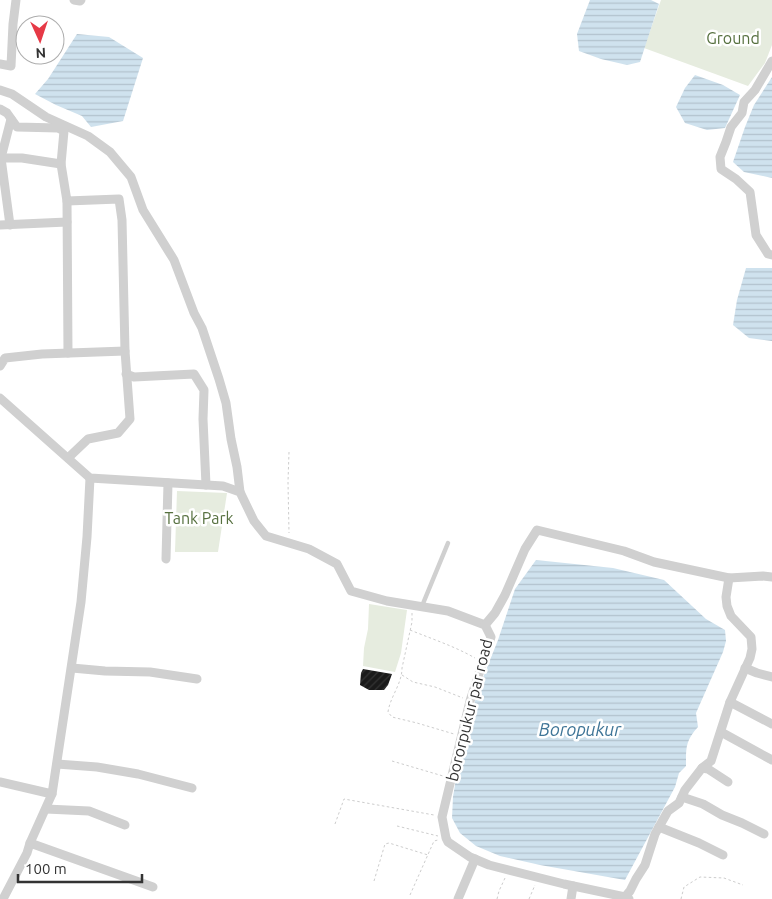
<svg xmlns="http://www.w3.org/2000/svg" width="772" height="899" viewBox="0 0 772 899" font-family="Ubuntu,sans-serif">
<style>
.green{fill:#e6ecdf}
.water{fill:url(#water-rules)}
.building{fill:url(#building-hatch)}
.lines{fill:none;stroke-linecap:round;stroke-linejoin:round}
.path{stroke:#cdcdcd;stroke-width:1;stroke-dasharray:2.5 2.5;stroke-linecap:butt}
.lane{stroke:#d0d0d0;stroke-width:4.5}
.street{stroke:#d0d0d0;stroke-width:9}
.labels{text-anchor:middle;dominant-baseline:central;stroke-width:5;stroke-linejoin:round;paint-order:stroke}
.park-label{font-size:16px;fill:#56703f;stroke:#fff}
.street-label{font-size:16px;fill:#333;stroke:#fff}
.water-label{font-size:18px;font-style:italic;fill:#3f7597;stroke:#fff}
</style>
<defs>
<pattern id="water-rules" width="6" height="5" patternUnits="userSpaceOnUse" patternTransform="scale(1.25)"><rect width="6" height="5" fill="#cfe2ee"/><path d="M0 2.5h6" fill="none" stroke="#b2c2cd"/></pattern>
<pattern id="building-hatch" width="6" height="6" patternUnits="userSpaceOnUse" patternTransform="scale(1.25)"><rect width="6" height="6" fill="#1a1a1a"/><path d="M-1 1l2-2M0 6l6-6M5 7l2-2" fill="none" stroke="#333"/></pattern>
</defs>
<rect width="100%" height="100%" fill="#fff"/>
<g class="green">
<path d="M 661,0 L 772,0 L 772,45 L 765,63 L 748,86 L 644,48 Z"/>
<path d="M 177,491 L 227,493 L 218,552 L 175,552 Z"/>
<path d="M 369,604 L 407,610 L 401,653 L 395,672 L 363,666 L 364,648 L 368,629 Z"/>
</g>
<g class="water">
<path d="M 590,0 L 651,0 L 659,4 L 640,62 L 627,65 L 601,59 L 579,51 L 577,34 Z"/>
<path d="M 77,34 L 109,37 L 143,58 L 123,121 L 91,127 L 82,116 L 56,105 L 35,94 L 48,79 Z"/>
<path d="M 695,75 L 723,85 L 740,95 L 725,128 L 707,130 L 685,123 L 676,107 L 685,88 Z"/>
<path d="M 772,77 L 772,178 L 744,172 L 733,162 L 745,127 L 754,105 Z"/>
<path d="M 746,268 L 772,268 L 772,341 L 749,338 L 733,325 L 737,300 Z"/>
<path d="M 536,560 L 613,568 L 664,580 L 706,619 L 725,630 L 726,641 L 723,652 L 696,713 L 698,727 C 685,741 686,749 686,766 L 679,773 L 675,787 L 625,880 L 540,865 L 500,856 L 476,846 L 460,833 L 452,818 L 453,797 L 459,761 L 478,690 L 498,640 L 515,589 Z"/>
</g>
<path class="building" d="M 363,669 L 392,674 L 388,685 L 384,690 L 369,690 L 360,685 L 361,673 Z"/>
<g class="lines">
<g class="path">
<path d="M 289,452 L 288,482 L 289,533"/>
<path d="M 412,613 L 412,622 L 402,668 C 402,684 390,697 388,712 L 392,717 L 417,723 L 454,734"/>
<path d="M 410,630 C 432,639 454,646 475,658"/>
<path d="M 402,675 L 413,682 L 435,687 L 463,698"/>
<path d="M 392,761 L 443,776"/>
<path d="M 335,824 L 344,799 L 434,815"/>
<path d="M 397,826 L 438,836"/>
<path d="M 374,881 L 385,844 L 389,843 L 428,855"/>
<path d="M 410,895 L 434,841 L 438,840"/>
<path d="M 497,899 L 499,891 L 505,878"/>
<path d="M 529,899 L 535,885"/>
<path d="M 681,899 L 684,887 L 700,877 L 724,878 L 743,885"/>
</g>
<path class="lane" d="M 422,606 L 448,543"/>
<g class="street">
<path d="M 74,0 L 80,1 L 81,0"/>
<path d="M 772,61 L 755,90 L 744,102 L 742,113 L 731,127 L 726,142 L 720,157 L 721,169 L 736,179 L 750,192 L 756,235 L 768,254 L 772,255"/>
<path d="M 0,64 L 11,66 L 13,24 L 16,0"/>
<path d="M 0,90 L 12,94 L 46,117 L 88,136 L 110,152 L 131,177 L 143,210 L 174,260 L 194,313 L 202,328 L 219,379 L 226,403 L 231,439 L 237,467 L 240,492"/>
<path d="M 0,109 L 7,113 L 17,127 L 58,128 L 64,131 L 61,164 L 67,201 L 119,199 L 122,220 L 125,351 L 130,419 L 118,433 L 88,439 L 68,458"/>
<path d="M 0,158 L 22,158 L 61,164"/>
<path d="M 67,201 L 68,353"/>
<path d="M 0,225 L 67,222"/>
<path d="M 10,225 L 1,158 L 11,119"/>
<path d="M 0,366 L 5,358 L 42,354 L 125,351"/>
<path d="M 126,374 L 134,377 L 194,374 L 204,390 L 203,419 L 206,485"/>
<path d="M 0,398 L 90,478 L 223,486 L 240,492 L 254,521 L 266,536 L 309,549 L 337,564 L 351,591 L 387,601 L 448,611 L 485,625 L 491,637 L 470,701 L 442,817 L 446,838 L 448,842 L 470,857 L 489,865 L 564,884 L 625,897 L 629,899"/>
<path d="M 166,559 L 168,483"/>
<path d="M 729,578 L 763,576 L 772,577"/>
<path d="M 485,625 L 495,613 L 505,595 L 525,549 L 537,530 L 624,551 L 654,562 L 729,578 L 726,597 L 727,606 L 731,616 L 751,637 L 752,649 L 750,658 L 730,702 L 711,761 L 702,768 L 685,790 L 679,803 L 668,811 L 655,834 L 645,865 L 636,879 L 630,891 L 625,897"/>
<path d="M 72,668 L 105,671 L 150,672 L 197,679"/>
<path d="M 745,668 L 757,673 L 772,677"/>
<path d="M 730,702 L 772,724"/>
<path d="M 721,732 L 772,760"/>
<path d="M 57,764 L 97,767 L 138,774 L 192,788"/>
<path d="M 702,768 L 708,769 L 728,782"/>
<path d="M 0,782 L 52,794"/>
<path d="M 682,797 L 703,804 L 722,815 L 742,823 L 764,834"/>
<path d="M 46,809 L 89,811 L 125,825"/>
<path d="M 659,827 L 699,843 L 723,855"/>
<path d="M 30,843 L 153,887"/>
<path d="M 3,899 L 27,853 L 30,843 L 52,794 L 81,602 L 87,537 L 90,478"/>
<path d="M 458,899 L 475,859"/>
<path d="M 571,899 L 573,886"/>
</g>
</g>
<g class="labels">
<g class="park-label">
<text x="733" y="38">Ground</text>
<text x="199" y="518">Tank Park</text>
</g>
<g class="street-label">
<text transform="translate(469 710) rotate(-76)">bororpukur par road</text>
</g>
<g class="water-label">
<text x="580" y="729">Boropukur</text>
</g>
</g>
<g transform="translate(40 40) rotate(177)"><circle r="24" fill="#ffffff" stroke="#adadad"/>
<path d="M0-4L9 19L0 12L-9 19Z" fill="#e63946"/>
<text y="-8" font-size="14" font-weight="bold" text-anchor="middle" fill="#333333">N</text>
</g>
<path d="M18 874v8h124v-8" fill="none" stroke="#333333" stroke-width="2.5"/>
<text x="25" y="874" font-size="15" fill="#333333" stroke="#ffffff" stroke-width="4" paint-order="stroke">100 m</text>
</svg>
